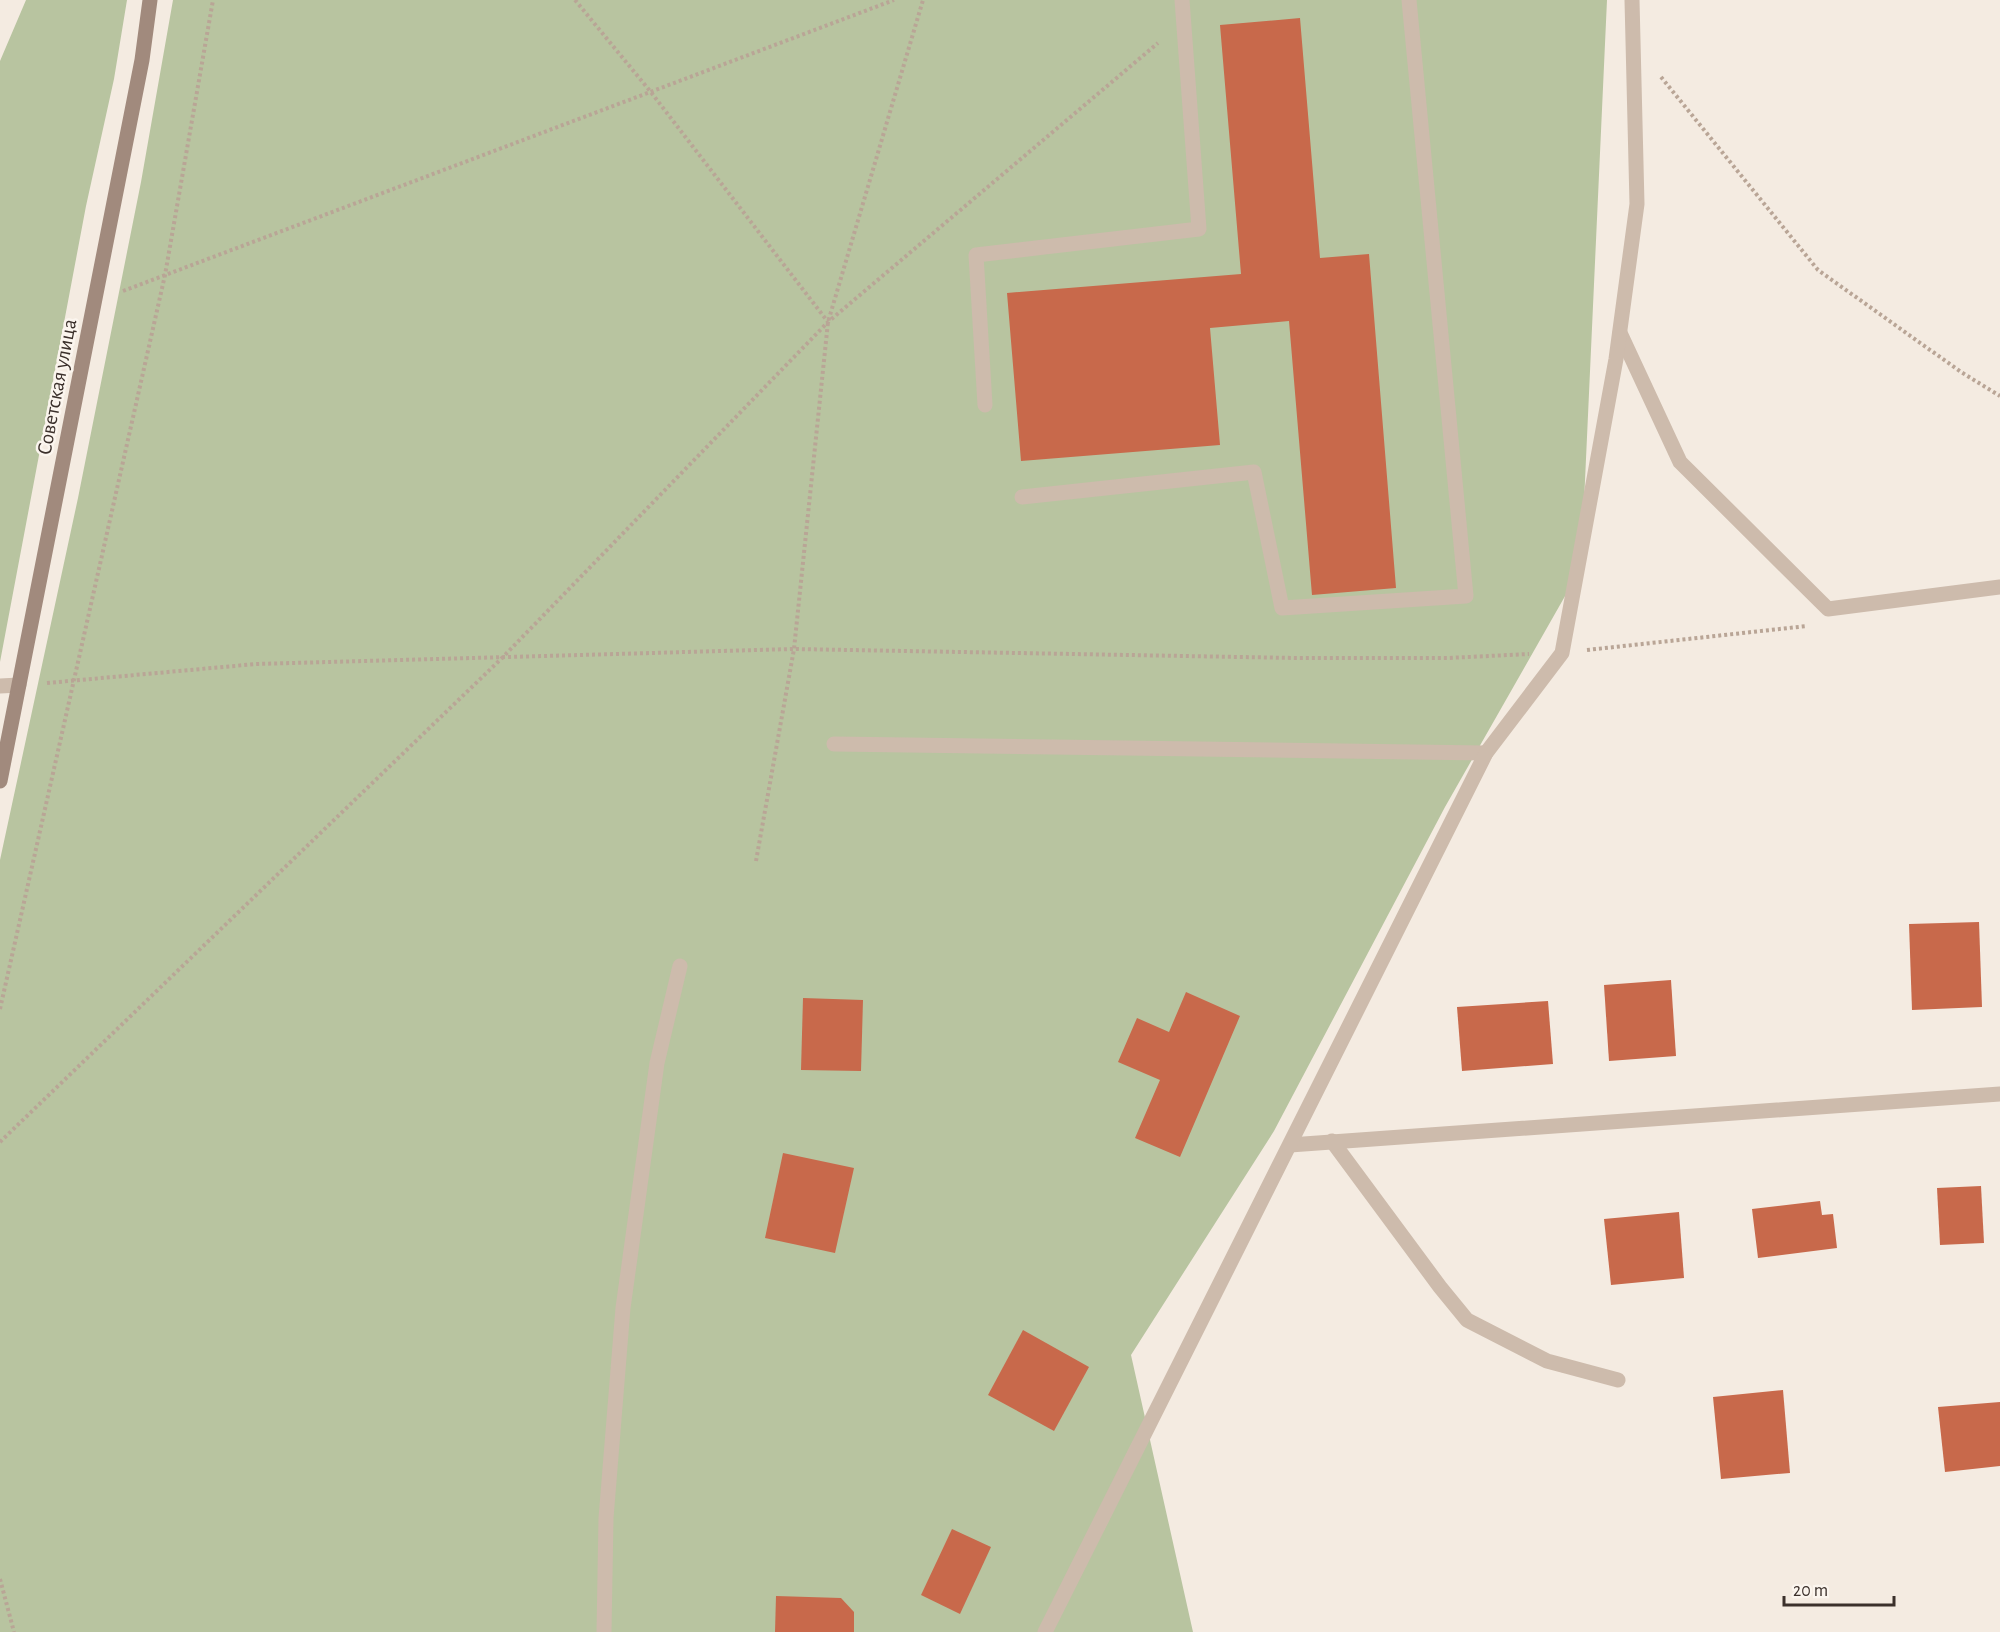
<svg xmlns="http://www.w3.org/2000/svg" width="2000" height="1632" viewBox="0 0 2000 1632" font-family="'Alegreya Sans',sans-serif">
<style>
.green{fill:#b8c4a0}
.building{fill:#c8694b}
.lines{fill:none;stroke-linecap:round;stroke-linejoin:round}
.path{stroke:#b9a596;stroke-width:4;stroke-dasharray:3 3;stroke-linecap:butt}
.lane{stroke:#cdbbac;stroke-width:15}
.secondary{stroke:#a18a7d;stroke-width:15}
.labels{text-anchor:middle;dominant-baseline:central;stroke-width:5;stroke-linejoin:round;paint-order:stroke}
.street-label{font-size:21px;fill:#3b302b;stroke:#fbf5ee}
</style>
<rect width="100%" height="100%" fill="#f4ebe1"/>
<g class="green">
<path d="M 26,0 L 127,0 L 114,79 L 86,206 L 0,662 L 0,61 Z"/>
<path d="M 173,0 L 1607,0 L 1581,568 L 1445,807 L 1274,1131 L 1131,1355 L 1193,1632 L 0,1632 L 0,860 L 78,498 L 141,182 Z"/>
</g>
<g class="building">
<path d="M 1300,18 L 1320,258 L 1369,254 L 1396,588 L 1312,595 L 1289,321 L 1210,328 L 1220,445 L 1021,461 L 1007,293 L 1241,274 L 1220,25 Z"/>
<path d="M 1979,922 L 1982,1007 L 1912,1010 L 1909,924 Z"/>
<path d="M 1671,980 L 1676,1056 L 1609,1061 L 1604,985 Z"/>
<path d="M 1186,992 L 1240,1016 L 1180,1157 L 1135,1138 L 1160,1080 L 1118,1062 L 1137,1018 L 1169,1032 Z"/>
<path d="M 803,998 L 863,1000 L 861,1071 L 801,1070 Z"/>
<path d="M 1548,1001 L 1553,1064 L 1462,1071 L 1457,1007 Z"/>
<path d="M 783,1153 L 854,1168 L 835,1253 L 765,1238 Z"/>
<path d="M 1981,1186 L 1984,1243 L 1940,1245 L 1937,1188 Z"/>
<path d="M 1820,1201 L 1822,1215 L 1833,1214 L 1837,1248 L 1758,1258 L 1752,1209 Z"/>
<path d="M 1679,1212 L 1684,1278 L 1611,1285 L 1604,1219 Z"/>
<path d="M 1023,1330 L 1089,1367 L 1054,1431 L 988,1395 Z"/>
<path d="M 1783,1390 L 1790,1473 L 1721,1479 L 1713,1397 Z"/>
<path d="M 2000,1402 L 2000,1466 L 1945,1472 L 1938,1407 Z"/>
<path d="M 952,1529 L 991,1547 L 960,1614 L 921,1595 Z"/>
<path d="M 776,1596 L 841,1598 L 854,1612 L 854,1632 L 775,1632 Z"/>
</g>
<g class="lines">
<g class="path">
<path d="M 575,0 L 650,91 L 828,322 L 1158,43"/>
<path d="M 1661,77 L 1818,270 L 1961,372 L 2000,396"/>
<path d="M 123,291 L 894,0"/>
<path d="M 1587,650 L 1807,626"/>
<path d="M 47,683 L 256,664 L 794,649 L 1296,658 L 1448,658 L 1529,654"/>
<path d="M 756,861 L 794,649 L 828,322 L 923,0"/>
<path d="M 0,1009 L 165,275 L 213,0"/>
<path d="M 0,1142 L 502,658 L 828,322"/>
<path d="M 0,1579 L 14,1632"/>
</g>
<g class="lane">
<path d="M 1620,333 L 1680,462 L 1828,609 L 2000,587"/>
<path d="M 985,405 L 976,255 L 1199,229 L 1182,0"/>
<path d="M 1022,497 L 1254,472 L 1282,608 L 1466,596 L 1409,0"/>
<path d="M 0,686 L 19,685"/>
<path d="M 834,744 L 1486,753"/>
<path d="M 1332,1141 L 1440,1287 L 1467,1320 L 1547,1361 L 1618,1380"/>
<path d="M 1290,1145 L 2000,1094"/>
<path d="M 604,1632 L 606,1518 L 623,1308 L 657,1063 L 680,966"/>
<path d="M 1045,1632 L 1486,753 L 1562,653 L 1616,359 L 1637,204 L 1632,0"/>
</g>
<path class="secondary" d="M 0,781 L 142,60 L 150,0"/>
</g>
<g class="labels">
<g class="street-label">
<text transform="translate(57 387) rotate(-79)">Советская улица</text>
</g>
</g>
<path d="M1784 1596v9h110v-9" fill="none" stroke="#3b302b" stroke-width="3"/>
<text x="1793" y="1596" font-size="18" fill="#3b302b" stroke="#fbf5ee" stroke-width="4.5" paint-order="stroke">20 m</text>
</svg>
